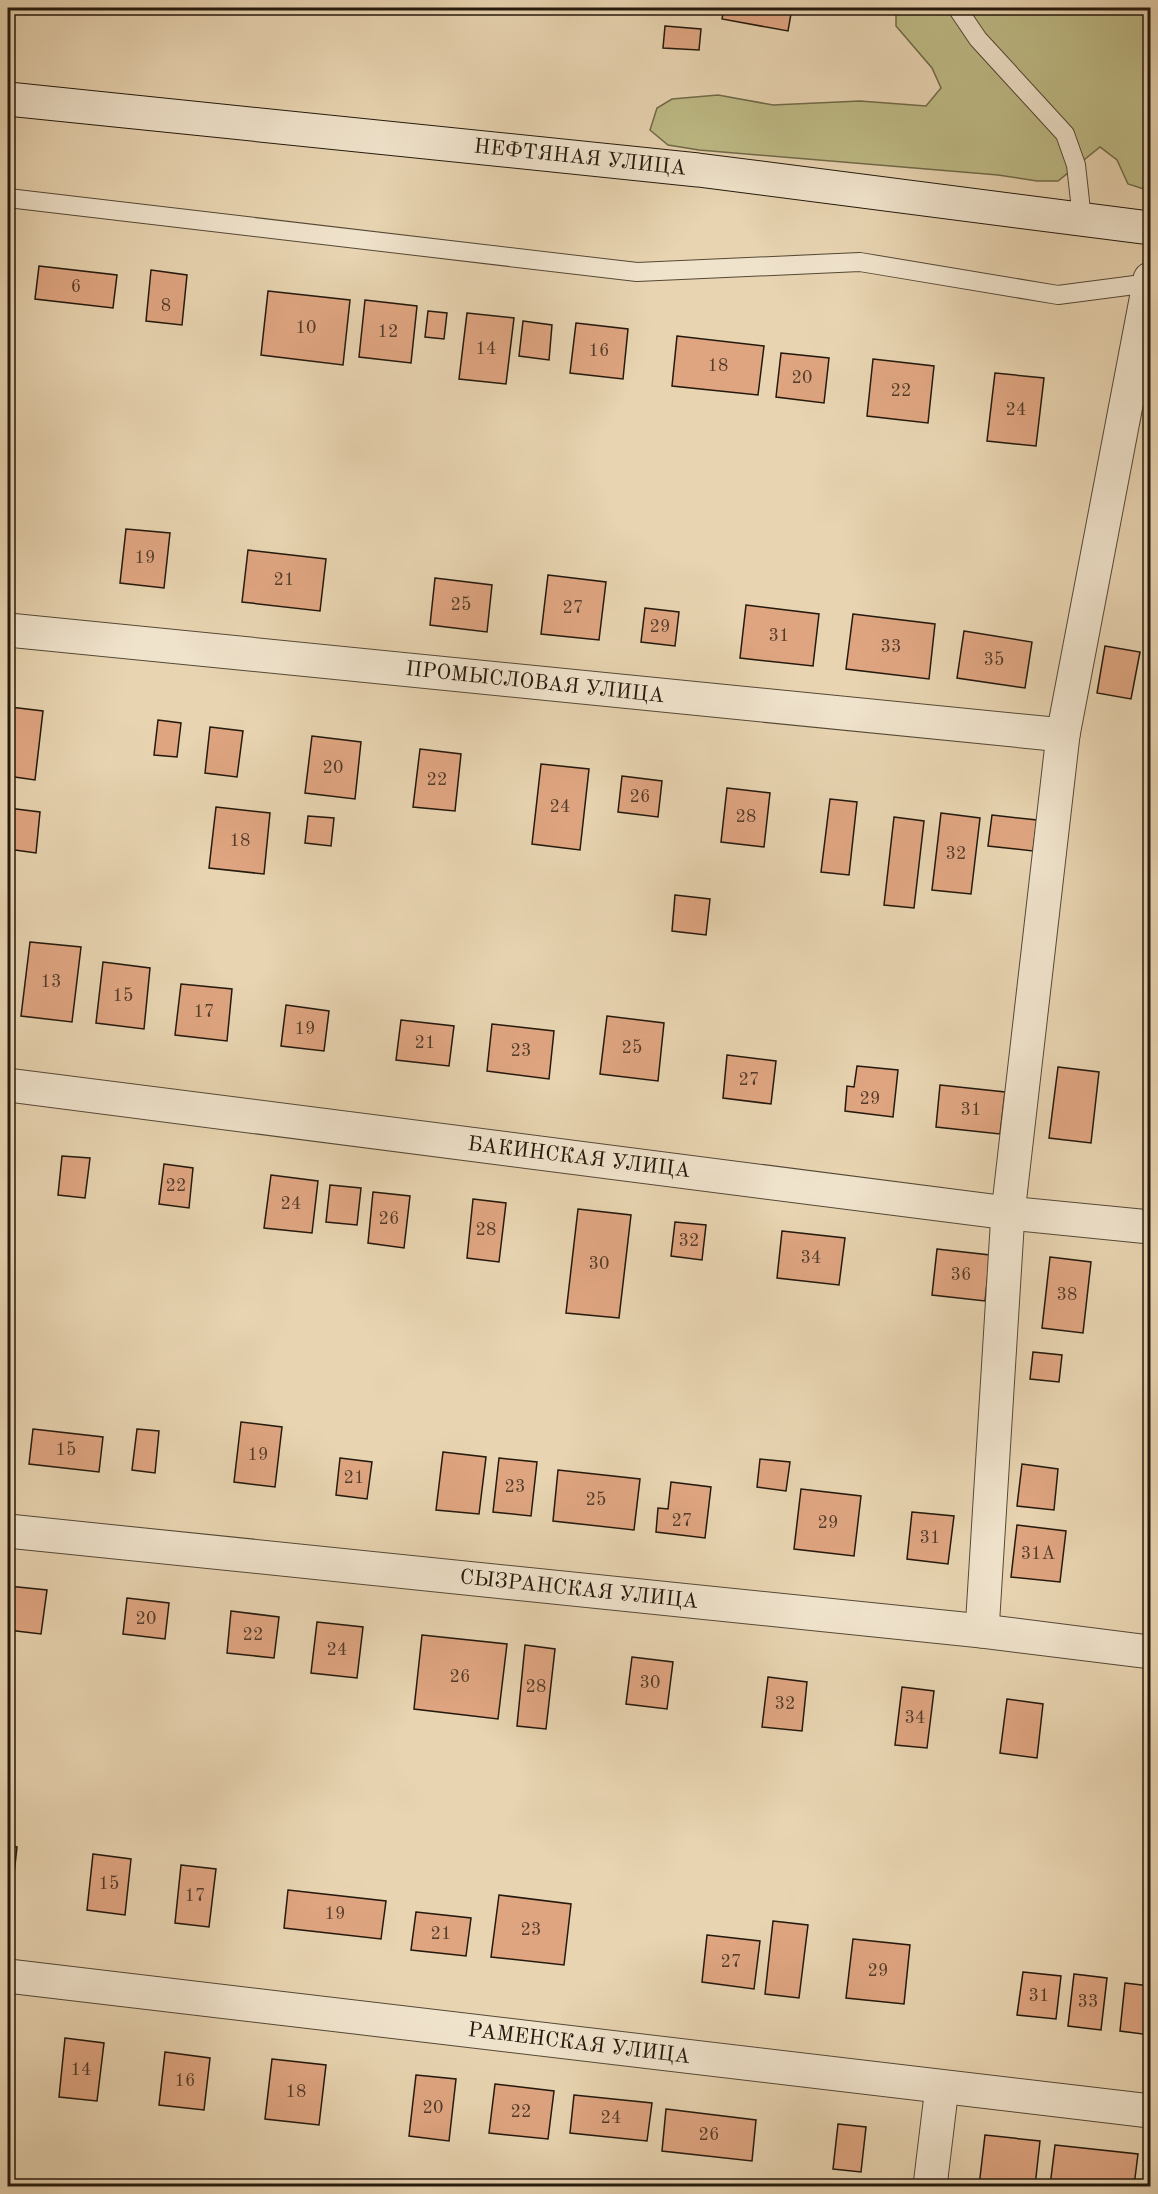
<svg xmlns="http://www.w3.org/2000/svg" width="1158" height="2194" viewBox="0 0 1158 2194" font-family="'Old Standard TT',serif">
<style>
.green{fill:#bebb86;stroke:#716a4a;stroke-width:1.5}
.building{fill:#dfa581;stroke:#24190d;stroke-width:1.5}
.lines{fill:none;stroke-linecap:round;stroke-linejoin:round}
.lane-casing{stroke:#554836;stroke-width:20}
.street-casing{stroke:#554836;stroke-width:35}
.secondary-casing{stroke:#24190d;stroke-width:35}
.lane{stroke:#f0e3cc;stroke-width:18}
.street{stroke:#f0e3cc;stroke-width:33}
.secondary{stroke:#f0e3cc;stroke-width:33}
.labels{text-anchor:middle;dominant-baseline:central;stroke-width:4.5;stroke-linejoin:round;paint-order:stroke}
.number-label{font-size:18px;fill:#533c2a}
.street-label{font-size:21px;fill:#24190d;stroke:#f0e3cc}
</style>
<rect width="100%" height="100%" fill="#e8d4b1"/>
<filter id="stains"><feTurbulence type="fractalNoise" baseFrequency=".00333" numOctaves="4"/><feColorMatrix values="0 0 0 0 .2 0 0 0 0 .09 0 0 0 0 .02 0 0 0 .5 -.17"/></filter>
<radialGradient id="worn" r=".72"><stop offset=".6" stop-color="#630" stop-opacity="0"/><stop offset="1" stop-color="#630" stop-opacity=".3"/></radialGradient>
<path class="green" d="M 896,8 L 1150,8 L 1150,191 L 1128,184 L 1117,160 L 1100,147 L 1058,181 L 1037,181 L 998,175 L 699,150 L 668,145 L 650,130 L 657,108 L 672,99 L 718,95 L 773,105 L 860,101 L 926,106 L 941,88 L 932,68 L 896,26 Z"/>
<g class="building">
<path d="M 724,8 L 792,8 L 788,31 L 722,19 Z"/>
<path d="M 665,26 L 701,29 L 699,50 L 663,48 Z"/>
<path d="M 39,266 L 117,275 L 113,308 L 35,299 Z"/>
<path d="M 151,270 L 187,275 L 182,325 L 146,321 Z"/>
<path d="M 268,291 L 350,300 L 343,365 L 261,355 Z"/>
<path d="M 365,300 L 417,306 L 411,363 L 359,357 Z"/>
<path d="M 428,311 L 447,313 L 444,339 L 425,337 Z"/>
<path d="M 467,313 L 514,318 L 506,384 L 459,379 Z"/>
<path d="M 523,321 L 552,325 L 549,360 L 519,356 Z"/>
<path d="M 576,323 L 628,329 L 623,379 L 570,373 Z"/>
<path d="M 677,336 L 764,346 L 758,395 L 672,386 Z"/>
<path d="M 781,353 L 829,358 L 824,403 L 776,397 Z"/>
<path d="M 873,359 L 934,366 L 928,423 L 867,416 Z"/>
<path d="M 995,373 L 1044,378 L 1036,446 L 987,441 Z"/>
<path d="M 126,529 L 170,533 L 164,588 L 120,583 Z"/>
<path d="M 248,550 L 326,559 L 320,611 L 242,602 Z"/>
<path d="M 548,575 L 606,582 L 599,640 L 541,634 Z"/>
<path d="M 435,578 L 492,585 L 487,632 L 430,625 Z"/>
<path d="M 746,605 L 819,614 L 813,666 L 740,658 Z"/>
<path d="M 645,608 L 679,612 L 675,646 L 641,642 Z"/>
<path d="M 853,614 L 935,624 L 929,679 L 846,669 Z"/>
<path d="M 964,631 L 1032,642 L 1025,688 L 957,678 Z"/>
<path d="M 1105,646 L 1140,652 L 1131,699 L 1097,693 Z"/>
<path d="M 10,707 L 43,711 L 35,780 L 8,776 L 8,728 Z"/>
<path d="M 158,720 L 181,723 L 177,757 L 154,755 Z"/>
<path d="M 210,727 L 243,731 L 237,777 L 205,773 Z"/>
<path d="M 312,736 L 361,742 L 355,799 L 305,793 Z"/>
<path d="M 420,749 L 461,754 L 455,811 L 413,807 Z"/>
<path d="M 541,764 L 589,769 L 580,850 L 532,844 Z"/>
<path d="M 622,776 L 662,781 L 658,817 L 618,812 Z"/>
<path d="M 727,788 L 770,793 L 764,847 L 721,842 Z"/>
<path d="M 830,799 L 857,802 L 849,875 L 821,872 Z"/>
<path d="M 216,807 L 270,813 L 264,874 L 209,868 Z"/>
<path d="M 8,808 L 40,812 L 36,853 L 8,849 Z"/>
<path d="M 941,813 L 980,818 L 971,894 L 932,890 Z"/>
<path d="M 992,815 L 1037,820 L 1033,851 L 988,846 Z"/>
<path d="M 308,816 L 334,818 L 331,846 L 305,843 Z"/>
<path d="M 894,817 L 924,821 L 914,908 L 884,905 Z"/>
<path d="M 675,895 L 710,899 L 706,935 L 672,931 Z"/>
<path d="M 30,942 L 81,947 L 72,1022 L 21,1016 Z"/>
<path d="M 103,962 L 150,968 L 144,1029 L 96,1023 Z"/>
<path d="M 181,984 L 232,989 L 227,1041 L 175,1035 Z"/>
<path d="M 286,1005 L 329,1011 L 324,1051 L 281,1046 Z"/>
<path d="M 607,1016 L 664,1023 L 658,1081 L 600,1074 Z"/>
<path d="M 401,1020 L 454,1026 L 449,1066 L 396,1060 Z"/>
<path d="M 492,1024 L 554,1031 L 549,1079 L 487,1071 Z"/>
<path d="M 727,1055 L 776,1061 L 771,1104 L 723,1098 Z"/>
<path d="M 857,1066 L 898,1070 L 893,1117 L 845,1111 L 847,1086 L 854,1087 Z"/>
<path d="M 1058,1067 L 1099,1072 L 1091,1143 L 1049,1138 Z"/>
<path d="M 940,1085 L 1005,1092 L 1000,1134 L 936,1127 Z"/>
<path d="M 62,1156 L 90,1158 L 85,1198 L 58,1195 Z"/>
<path d="M 164,1164 L 193,1168 L 189,1208 L 159,1204 Z"/>
<path d="M 271,1175 L 318,1181 L 312,1233 L 264,1228 Z"/>
<path d="M 330,1185 L 361,1188 L 357,1225 L 326,1222 Z"/>
<path d="M 373,1192 L 410,1196 L 404,1248 L 368,1243 Z"/>
<path d="M 473,1199 L 506,1203 L 499,1262 L 467,1258 Z"/>
<path d="M 578,1209 L 631,1215 L 619,1318 L 566,1313 Z"/>
<path d="M 675,1222 L 706,1225 L 702,1260 L 671,1256 Z"/>
<path d="M 8,1226 L 14,1227 L 12,1249 L 8,1249 Z"/>
<path d="M 782,1231 L 845,1238 L 839,1285 L 777,1278 Z"/>
<path d="M 937,1249 L 990,1255 L 985,1301 L 932,1295 Z"/>
<path d="M 1050,1257 L 1091,1262 L 1083,1333 L 1042,1328 Z"/>
<path d="M 1033,1352 L 1062,1355 L 1059,1382 L 1030,1379 Z"/>
<path d="M 241,1422 L 282,1427 L 275,1487 L 234,1482 Z"/>
<path d="M 33,1429 L 103,1437 L 99,1472 L 29,1464 Z"/>
<path d="M 137,1429 L 159,1431 L 155,1473 L 132,1470 Z"/>
<path d="M 443,1452 L 486,1457 L 479,1514 L 436,1510 Z"/>
<path d="M 340,1458 L 372,1462 L 367,1499 L 336,1495 Z"/>
<path d="M 499,1458 L 537,1462 L 531,1516 L 493,1512 Z"/>
<path d="M 760,1459 L 790,1462 L 786,1491 L 757,1487 Z"/>
<path d="M 1022,1464 L 1058,1469 L 1054,1510 L 1017,1506 Z"/>
<path d="M 558,1470 L 640,1479 L 634,1530 L 553,1521 Z"/>
<path d="M 671,1482 L 711,1487 L 705,1538 L 656,1532 L 658,1508 L 668,1509 Z"/>
<path d="M 801,1489 L 861,1496 L 854,1556 L 794,1549 Z"/>
<path d="M 912,1512 L 954,1516 L 948,1564 L 907,1559 Z"/>
<path d="M 1017,1525 L 1066,1531 L 1060,1582 L 1011,1577 Z"/>
<path d="M 8,1586 L 47,1590 L 41,1634 L 8,1630 Z"/>
<path d="M 127,1598 L 169,1603 L 165,1639 L 123,1634 Z"/>
<path d="M 231,1611 L 279,1617 L 274,1658 L 227,1653 Z"/>
<path d="M 317,1622 L 363,1627 L 357,1678 L 311,1673 Z"/>
<path d="M 422,1635 L 507,1644 L 498,1719 L 414,1709 Z"/>
<path d="M 525,1645 L 555,1649 L 546,1729 L 517,1726 Z"/>
<path d="M 632,1657 L 673,1662 L 667,1709 L 626,1704 Z"/>
<path d="M 768,1677 L 807,1682 L 802,1731 L 762,1727 Z"/>
<path d="M 902,1687 L 934,1691 L 927,1748 L 895,1745 Z"/>
<path d="M 1007,1699 L 1043,1704 L 1037,1758 L 1000,1753 Z"/>
<path d="M 8,1846 L 17,1847 L 11,1901 L 8,1900 Z"/>
<path d="M 93,1854 L 131,1859 L 125,1915 L 87,1910 Z"/>
<path d="M 181,1865 L 216,1869 L 209,1927 L 175,1923 Z"/>
<path d="M 288,1890 L 386,1901 L 381,1939 L 284,1928 Z"/>
<path d="M 499,1895 L 571,1904 L 564,1965 L 491,1957 Z"/>
<path d="M 416,1912 L 471,1918 L 466,1956 L 411,1950 Z"/>
<path d="M 773,1921 L 808,1925 L 799,1998 L 765,1994 Z"/>
<path d="M 707,1935 L 760,1941 L 754,1989 L 702,1982 Z"/>
<path d="M 853,1939 L 910,1945 L 904,2004 L 846,1998 Z"/>
<path d="M 1023,1972 L 1061,1976 L 1056,2019 L 1017,2015 Z"/>
<path d="M 1074,1974 L 1107,1978 L 1101,2030 L 1068,2026 Z"/>
<path d="M 1125,1983 L 1150,1986 L 1150,2035 L 1120,2031 Z"/>
<path d="M 65,2038 L 104,2043 L 97,2101 L 59,2097 Z"/>
<path d="M 165,2052 L 210,2058 L 204,2110 L 159,2105 Z"/>
<path d="M 272,2059 L 326,2065 L 319,2125 L 265,2119 Z"/>
<path d="M 416,2075 L 456,2079 L 449,2141 L 409,2136 Z"/>
<path d="M 495,2084 L 554,2091 L 548,2139 L 489,2133 Z"/>
<path d="M 574,2095 L 652,2103 L 647,2141 L 570,2133 Z"/>
<path d="M 666,2109 L 756,2120 L 752,2161 L 662,2151 Z"/>
<path d="M 838,2124 L 866,2127 L 861,2172 L 833,2169 Z"/>
<path d="M 985,2135 L 1040,2141 L 1035,2186 L 979,2186 Z"/>
<path d="M 1055,2145 L 1138,2154 L 1134,2186 L 1050,2186 Z"/>
</g>
<g class="lines">
<g class="lane-casing">
<g id="lane">
<path d="M 957,8 L 978,39 L 1065,134 L 1076,165 L 1082,219"/>
<path d="M 8,198 L 637,272 L 860,262 L 1058,295 L 1150,283"/>
</g>
</g>
<g class="street-casing">
<g id="street">
<path d="M 8,630 L 1063,735"/>
<path d="M 8,1085 L 1008,1213 L 1150,1227"/>
<path d="M 8,1531 L 982,1631 L 1150,1652"/>
<path d="M 982,1631 L 1008,1213 L 1063,735 L 1150,279"/>
<path d="M 8,1976 L 1150,2111"/>
<path d="M 930,2186 L 942,2087"/>
</g>
</g>
<g class="secondary-casing">
<path id="secondary" d="M 8,99 L 698,170 L 1150,228"/>
</g>
<use href="#lane" class="lane"/>
<use href="#street" class="street"/>
<use href="#secondary" class="secondary"/>
</g>
<g class="labels">
<g class="number-label">
<text x="76" y="287">6</text>
<text x="166" y="306">8</text>
<text x="306" y="328">10</text>
<text x="388" y="332">12</text>
<text x="486" y="349">14</text>
<text x="599" y="351">16</text>
<text x="718" y="366">18</text>
<text x="802" y="378">20</text>
<text x="901" y="391">22</text>
<text x="1016" y="410">24</text>
<text x="145" y="558">19</text>
<text x="284" y="580">21</text>
<text x="461" y="605">25</text>
<text x="573" y="608">27</text>
<text x="660" y="627">29</text>
<text x="779" y="636">31</text>
<text x="891" y="647">33</text>
<text x="994" y="660">35</text>
<text x="333" y="768">20</text>
<text x="437" y="780">22</text>
<text x="640" y="797">26</text>
<text x="560" y="807">24</text>
<text x="746" y="817">28</text>
<text x="240" y="841">18</text>
<text x="956" y="854">32</text>
<text x="51" y="982">13</text>
<text x="123" y="996">15</text>
<text x="204" y="1012">17</text>
<text x="305" y="1029">19</text>
<text x="425" y="1043">21</text>
<text x="632" y="1048">25</text>
<text x="521" y="1051">23</text>
<text x="749" y="1080">27</text>
<text x="870" y="1099">29</text>
<text x="971" y="1110">31</text>
<text x="176" y="1186">22</text>
<text x="291" y="1204">24</text>
<text x="389" y="1219">26</text>
<text x="486" y="1230">28</text>
<text x="689" y="1241">32</text>
<text x="811" y="1258">34</text>
<text x="599" y="1264">30</text>
<text x="961" y="1275">36</text>
<text x="1067" y="1295">38</text>
<text x="66" y="1450">15</text>
<text x="258" y="1455">19</text>
<text x="354" y="1478">21</text>
<text x="515" y="1487">23</text>
<text x="596" y="1500">25</text>
<text x="682" y="1521">27</text>
<text x="828" y="1523">29</text>
<text x="930" y="1538">31</text>
<text x="1038" y="1554">31А</text>
<text x="146" y="1619">20</text>
<text x="253" y="1635">22</text>
<text x="337" y="1650">24</text>
<text x="460" y="1677">26</text>
<text x="650" y="1683">30</text>
<text x="536" y="1687">28</text>
<text x="785" y="1704">32</text>
<text x="915" y="1718">34</text>
<text x="109" y="1884">15</text>
<text x="195" y="1896">17</text>
<text x="335" y="1914">19</text>
<text x="531" y="1930">23</text>
<text x="441" y="1934">21</text>
<text x="731" y="1962">27</text>
<text x="878" y="1971">29</text>
<text x="1039" y="1996">31</text>
<text x="1088" y="2002">33</text>
<text x="81" y="2070">14</text>
<text x="185" y="2081">16</text>
<text x="296" y="2092">18</text>
<text x="433" y="2108">20</text>
<text x="521" y="2112">22</text>
<text x="611" y="2118">24</text>
<text x="709" y="2135">26</text>
</g>
<g class="street-label">
<text transform="translate(580 158) rotate(6)">НЕФТЯНАЯ УЛИЦА</text>
<text transform="translate(535 683) rotate(6)">ПРОМЫСЛОВАЯ УЛИЦА</text>
<text transform="translate(579 1158) rotate(7)">БАКИНСКАЯ УЛИЦА</text>
<text transform="translate(579 1590) rotate(6)">СЫЗРАНСКАЯ УЛИЦА</text>
<text transform="translate(579 2044) rotate(7)">РАМЕНСКАЯ УЛИЦА</text>
</g>
</g>
<rect width="1158" height="2194" fill="none" stroke="#e8d4b1" stroke-width="30"/>
<rect x="9" y="9" width="1140" height="2176" fill="none" stroke="#24190d" stroke-width="3"/>
<rect x="15" y="15" width="1128" height="2164" fill="none" stroke="#24190d" stroke-width="1.5"/>
<rect width="100%" height="100%" filter="url(#stains)"/>
<rect width="100%" height="100%" fill="url(#worn)"/>
</svg>
